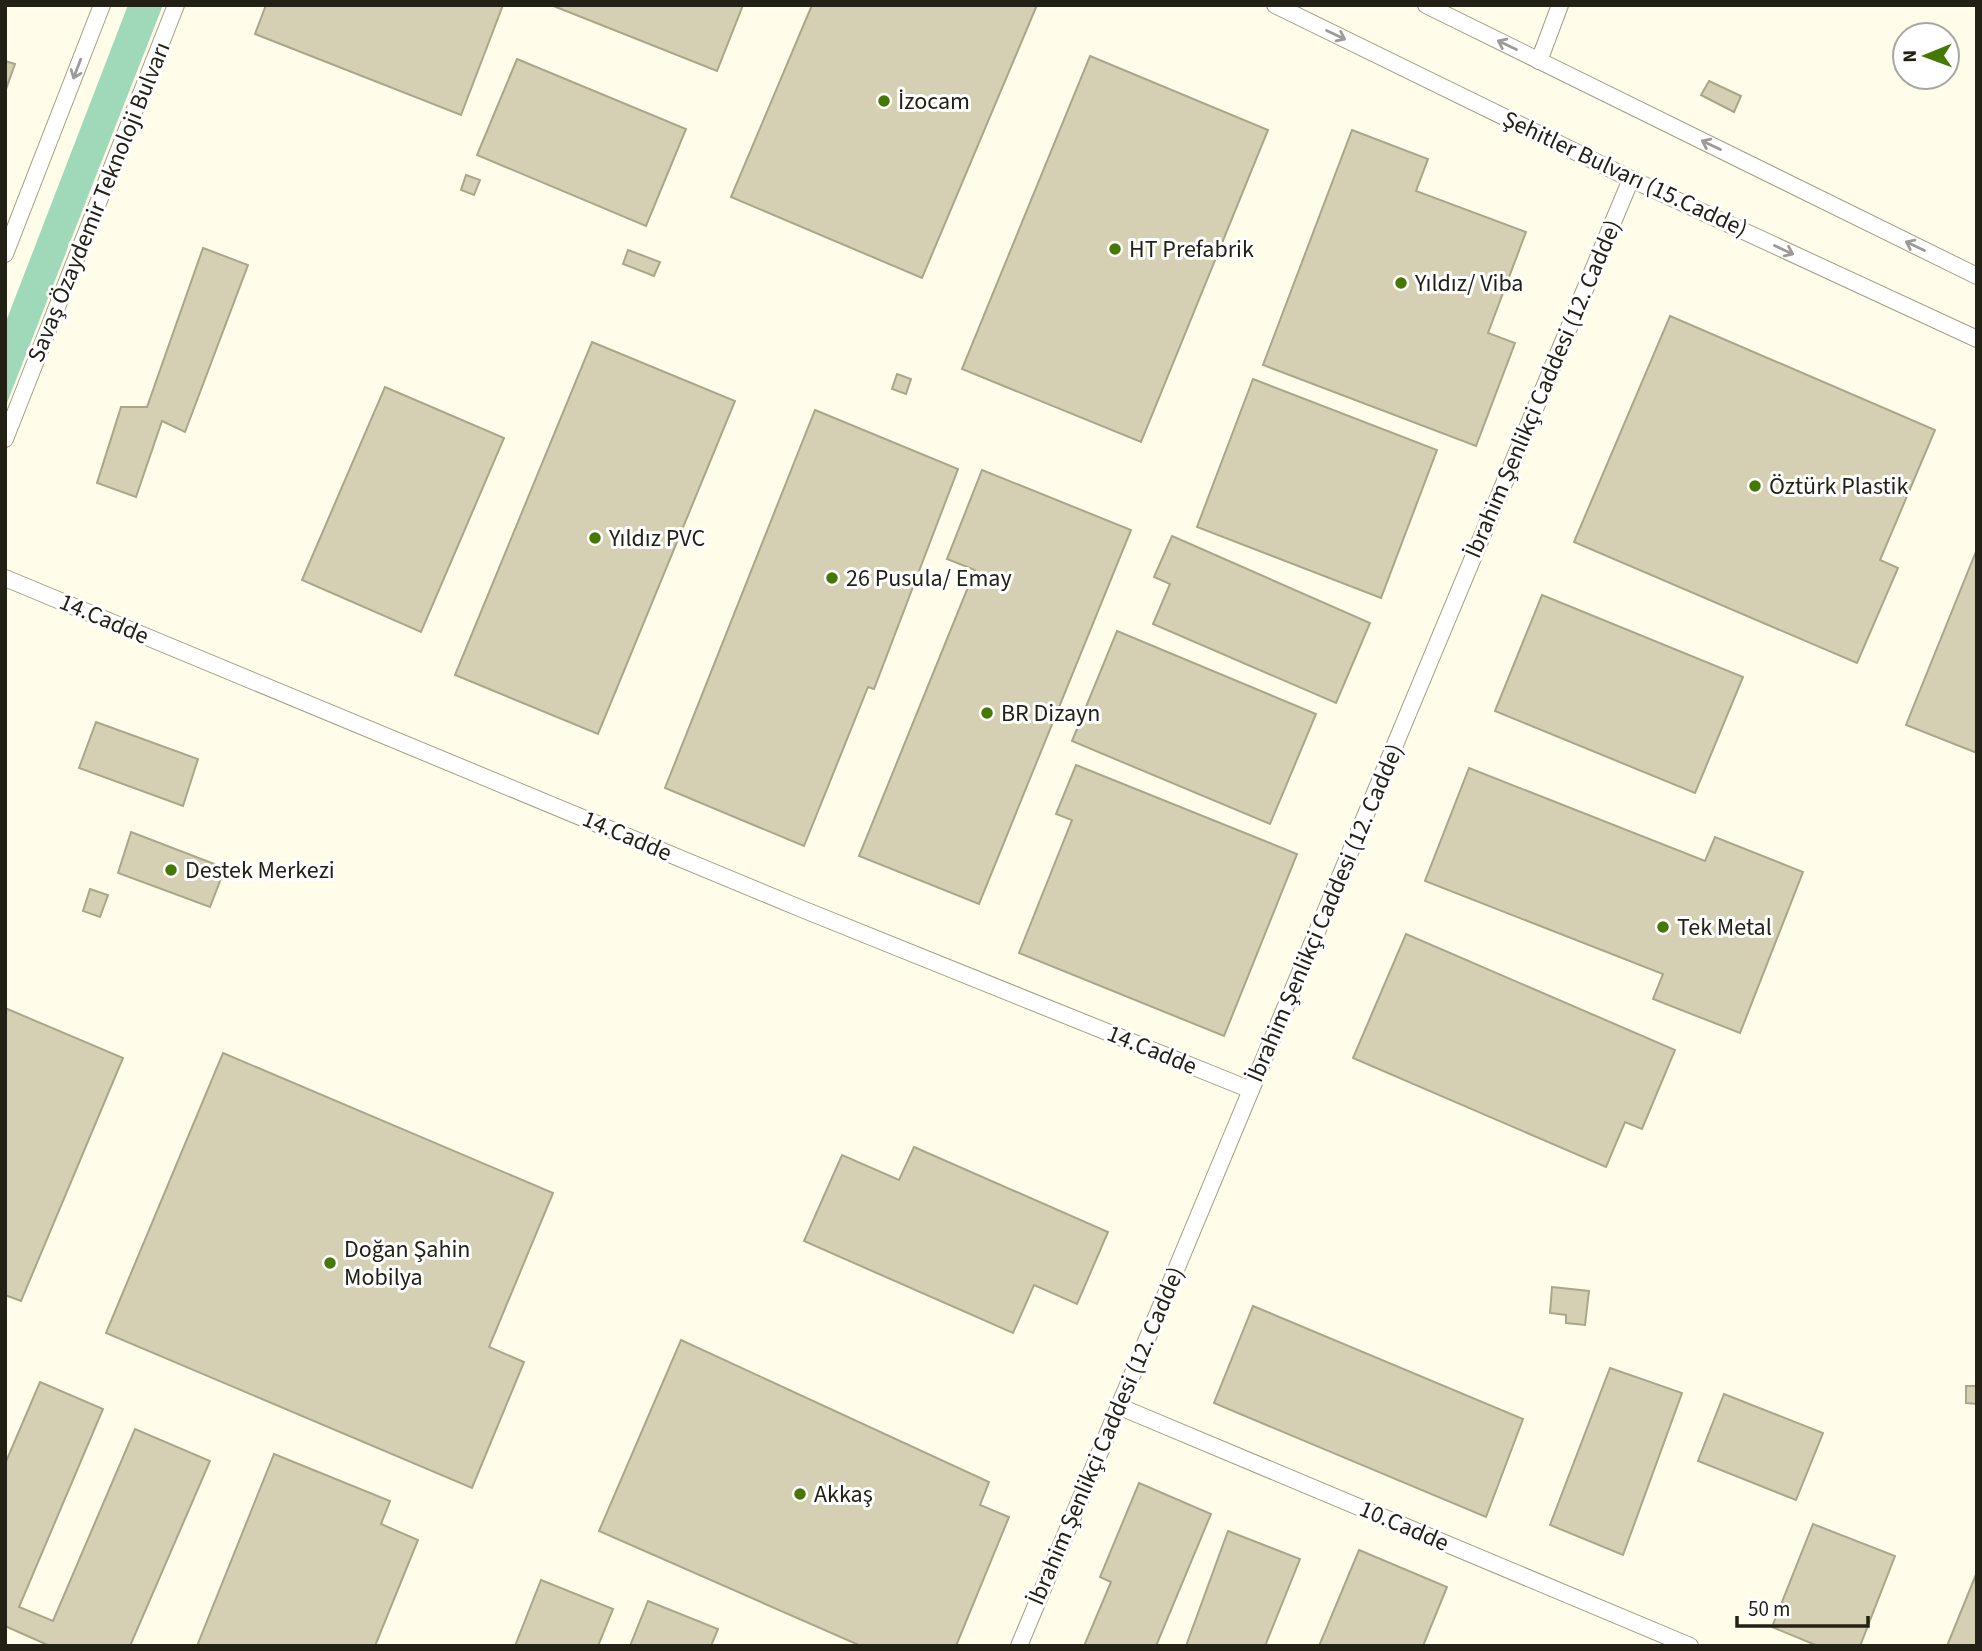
<svg xmlns="http://www.w3.org/2000/svg" width="1982" height="1651" viewBox="0 0 1982 1651" font-family="'Source Sans 3',sans-serif">
<style>
.green{fill:#a0d9b9}
.building{fill:#d5d0b3;stroke:#aaa689;stroke-width:2}
.lines{fill:none;stroke-linecap:round;stroke-linejoin:round}
.minor-casing{stroke:#a39f82;stroke-width:18}
.minor{stroke:#fff;stroke-width:16}
.oneway{stroke:#9c9b96}
.poi-dot{fill:#467904;stroke:#fff;stroke-width:2.5}
.labels{text-anchor:middle;dominant-baseline:central;stroke-width:6;stroke-linejoin:round;paint-order:stroke}
.poi-label{font-size:24px;fill:#232116;stroke:#fff;text-anchor:start}
.street-label{font-size:24px;fill:#232116;stroke:#fff}
</style>
<rect width="100%" height="100%" fill="#fffcea"/>
<path class="green" d="M 128,5 L 163,5 L 5,408 L 5,324 Z"/>
<g class="building">
<path d="M 266,5 L 503,5 L 461,115 L 255,34 Z"/>
<path d="M 551,5 L 743,5 L 717,71 Z"/>
<path d="M 812,5 L 1037,5 L 922,278 L 731,197 Z"/>
<path d="M 1090,56 L 1268,130 L 1141,442 L 962,369 Z"/>
<path d="M 517,59 L 686,129 L 646,226 L 477,155 Z"/>
<path d="M 5,61 L 15,64 L 5,92 Z"/>
<path d="M 1709,81 L 1741,96 L 1734,112 L 1701,95 Z"/>
<path d="M 1352,130 L 1428,159 L 1416,191 L 1526,232 L 1488,333 L 1515,343 L 1476,446 L 1263,365 Z"/>
<path d="M 466,175 L 480,180 L 474,195 L 461,190 Z"/>
<path d="M 203,248 L 248,265 L 185,432 L 162,421 L 136,497 L 97,483 L 121,407 L 147,407 Z"/>
<path d="M 628,250 L 660,262 L 654,276 L 623,264 Z"/>
<path d="M 1670,316 L 1935,430 L 1880,560 L 1898,568 L 1857,663 L 1574,542 Z"/>
<path d="M 592,342 L 735,401 L 598,734 L 455,675 Z"/>
<path d="M 897,374 L 911,379 L 906,394 L 892,389 Z"/>
<path d="M 1253,379 L 1437,450 L 1381,598 L 1197,527 Z"/>
<path d="M 385,387 L 504,438 L 421,632 L 302,580 Z"/>
<path d="M 815,410 L 958,469 L 874,689 L 868,687 L 804,846 L 665,788 Z"/>
<path d="M 982,470 L 1131,530 L 979,904 L 859,856 L 975,570 L 947,559 Z"/>
<path d="M 1172,536 L 1370,623 L 1336,703 L 1153,624 L 1170,584 L 1154,577 Z"/>
<path d="M 1977,549 L 1977,753 L 1906,725 Z"/>
<path d="M 1542,595 L 1743,677 L 1695,793 L 1495,711 Z"/>
<path d="M 1117,631 L 1316,714 L 1270,824 L 1072,741 Z"/>
<path d="M 96,722 L 198,759 L 183,806 L 79,768 Z"/>
<path d="M 1076,765 L 1297,854 L 1224,1036 L 1019,953 L 1072,820 L 1056,814 Z"/>
<path d="M 1469,768 L 1705,861 L 1715,837 L 1803,872 L 1740,1033 L 1653,999 L 1663,974 L 1425,881 Z"/>
<path d="M 131,832 L 225,868 L 210,907 L 118,873 Z"/>
<path d="M 90,889 L 108,895 L 100,917 L 83,911 Z"/>
<path d="M 1406,934 L 1675,1050 L 1642,1129 L 1625,1122 L 1606,1167 L 1353,1058 Z"/>
<path d="M 5,1008 L 123,1058 L 21,1301 L 5,1295 Z"/>
<path d="M 223,1053 L 553,1193 L 489,1347 L 524,1362 L 472,1488 L 106,1333 Z"/>
<path d="M 914,1147 L 1108,1232 L 1077,1304 L 1034,1285 L 1013,1333 L 804,1241 L 842,1155 L 899,1180 Z"/>
<path d="M 1552,1287 L 1589,1291 L 1585,1325 L 1566,1323 L 1566,1315 L 1550,1313 Z"/>
<path d="M 1253,1306 L 1523,1419 L 1486,1517 L 1214,1403 Z"/>
<path d="M 681,1340 L 989,1482 L 980,1505 L 1009,1517 L 956,1646 L 861,1646 L 599,1531 Z"/>
<path d="M 1610,1368 L 1682,1393 L 1623,1555 L 1550,1525 Z"/>
<path d="M 40,1382 L 103,1409 L 19,1607 L 53,1621 L 135,1429 L 210,1461 L 130,1646 L 50,1646 L 5,1626 L 5,1464 Z"/>
<path d="M 1966,1386 L 1977,1386 L 1977,1404 L 1966,1403 Z"/>
<path d="M 1724,1394 L 1823,1433 L 1796,1500 L 1698,1461 Z"/>
<path d="M 274,1454 L 390,1501 L 381,1524 L 418,1540 L 375,1646 L 197,1646 Z"/>
<path d="M 1139,1483 L 1211,1514 L 1156,1646 L 1084,1646 L 1111,1582 L 1100,1577 Z"/>
<path d="M 1813,1524 L 1895,1556 L 1860,1646 L 1818,1646 L 1772,1627 Z"/>
<path d="M 1228,1531 L 1300,1559 L 1265,1646 L 1186,1646 Z"/>
<path d="M 1359,1550 L 1447,1587 L 1423,1646 L 1319,1646 Z"/>
<path d="M 1977,1572 L 1977,1646 L 1947,1646 Z"/>
<path d="M 541,1580 L 613,1609 L 598,1646 L 515,1646 Z"/>
<path d="M 648,1601 L 718,1629 L 711,1646 L 630,1646 Z"/>
</g>
<g class="lines">
<g class="minor-casing">
<g id="minor">
<path d="M 1275,5 L 1631,179 L 1977,339"/>
<path d="M 1426,5 L 1977,276"/>
<path d="M 1539,61 L 1560,5"/>
<path d="M 5,254 L 102,5"/>
<path d="M 5,439 L 176,5"/>
<path d="M 5,578 L 802,909 L 1251,1090"/>
<path d="M 1118,1406 L 1690,1646"/>
<path d="M 1019,1646 L 1631,179"/>
</g>
</g>
<use href="#minor" class="minor"/>
</g>
<defs><path id="oneway-shaft" d="M-6 0H5M1.5-3L5.5 0L1.5 3" fill="none" stroke-width="1.6" stroke-linecap="round" stroke-linejoin="round" transform="scale(1.75)"/></defs>
<g class="oneway">
<use href="#oneway-shaft" transform="translate(1336 35) rotate(26)"/>
<use href="#oneway-shaft" transform="translate(1507 45) rotate(-154)"/>
<use href="#oneway-shaft" transform="translate(77 69) rotate(111)"/>
<use href="#oneway-shaft" transform="translate(1711 145) rotate(-154)"/>
<use href="#oneway-shaft" transform="translate(1915 246) rotate(-154)"/>
<use href="#oneway-shaft" transform="translate(1784 250) rotate(25)"/>
</g>
<g class="poi-dot">
<circle cx="884" cy="101" r="7"/>
<circle cx="1115" cy="249" r="7"/>
<circle cx="1401" cy="283" r="7"/>
<circle cx="1755" cy="486" r="7"/>
<circle cx="595" cy="538" r="7"/>
<circle cx="832" cy="578" r="7"/>
<circle cx="987" cy="713" r="7"/>
<circle cx="171" cy="870" r="7"/>
<circle cx="1663" cy="927" r="7"/>
<circle cx="330" cy="1263" r="7"/>
<circle cx="800" cy="1494" r="7"/>
</g>
<g class="labels">
<g class="poi-label">
<text x="898" y="101">İzocam</text>
<text x="1129" y="249">HT Prefabrik</text>
<text x="1415" y="283">Yıldız/ Viba</text>
<text x="1769" y="486">Öztürk Plastik</text>
<text x="609" y="538">Yıldız PVC</text>
<text x="846" y="578">26 Pusula/ Emay</text>
<text x="1001" y="713">BR Dizayn</text>
<text x="185" y="870">Destek Merkezi</text>
<text x="1677" y="927">Tek Metal</text>
<text x="344" y="1249">Doğan Şahin<tspan x="344" dy="28">Mobilya</tspan></text>
<text x="814" y="1494">Akkaş</text>
</g>
<g class="street-label">
<text transform="translate(1625 174) rotate(25)">Şehitler Bulvarı (15.Cadde)</text>
<text transform="translate(99 202) rotate(-68)">Savaş Özaydemir Teknoloji Bulvarı</text>
<text transform="translate(1543 389) rotate(-67)">İbrahim Şenlikçi Caddesi (12. Cadde)</text>
<text transform="translate(104 619) rotate(23)">14.Cadde</text>
<text transform="translate(627 836) rotate(23)">14.Cadde</text>
<text transform="translate(1325 913) rotate(-67)">İbrahim Şenlikçi Caddesi (12. Cadde)</text>
<text transform="translate(1152 1050) rotate(22)">14.Cadde</text>
<text transform="translate(1106 1436) rotate(-67)">İbrahim Şenlikçi Caddesi (12. Cadde)</text>
<text transform="translate(1404 1526) rotate(23)">10.Cadde</text>
</g>
</g>
<rect width="1982" height="1651" fill="none" stroke="#232116" stroke-width="14"/>
<g transform="translate(1926 56) rotate(269)"><circle r="33" fill="#ffffff" stroke="#a7a6a2" stroke-width="2"/>
<path d="M0-5L12 26L0 18L-12 26Z" fill="#467904"/>
<text y="-10" font-size="19" font-weight="bold" text-anchor="middle" fill="#232116">N</text>
</g>
<path d="M1737 1616v10h131v-10" fill="none" stroke="#232116" stroke-width="3.5"/>
<text x="1748" y="1616" font-size="21" fill="#232116" stroke="#ffffff" stroke-width="5" paint-order="stroke">50 m</text>
</svg>
